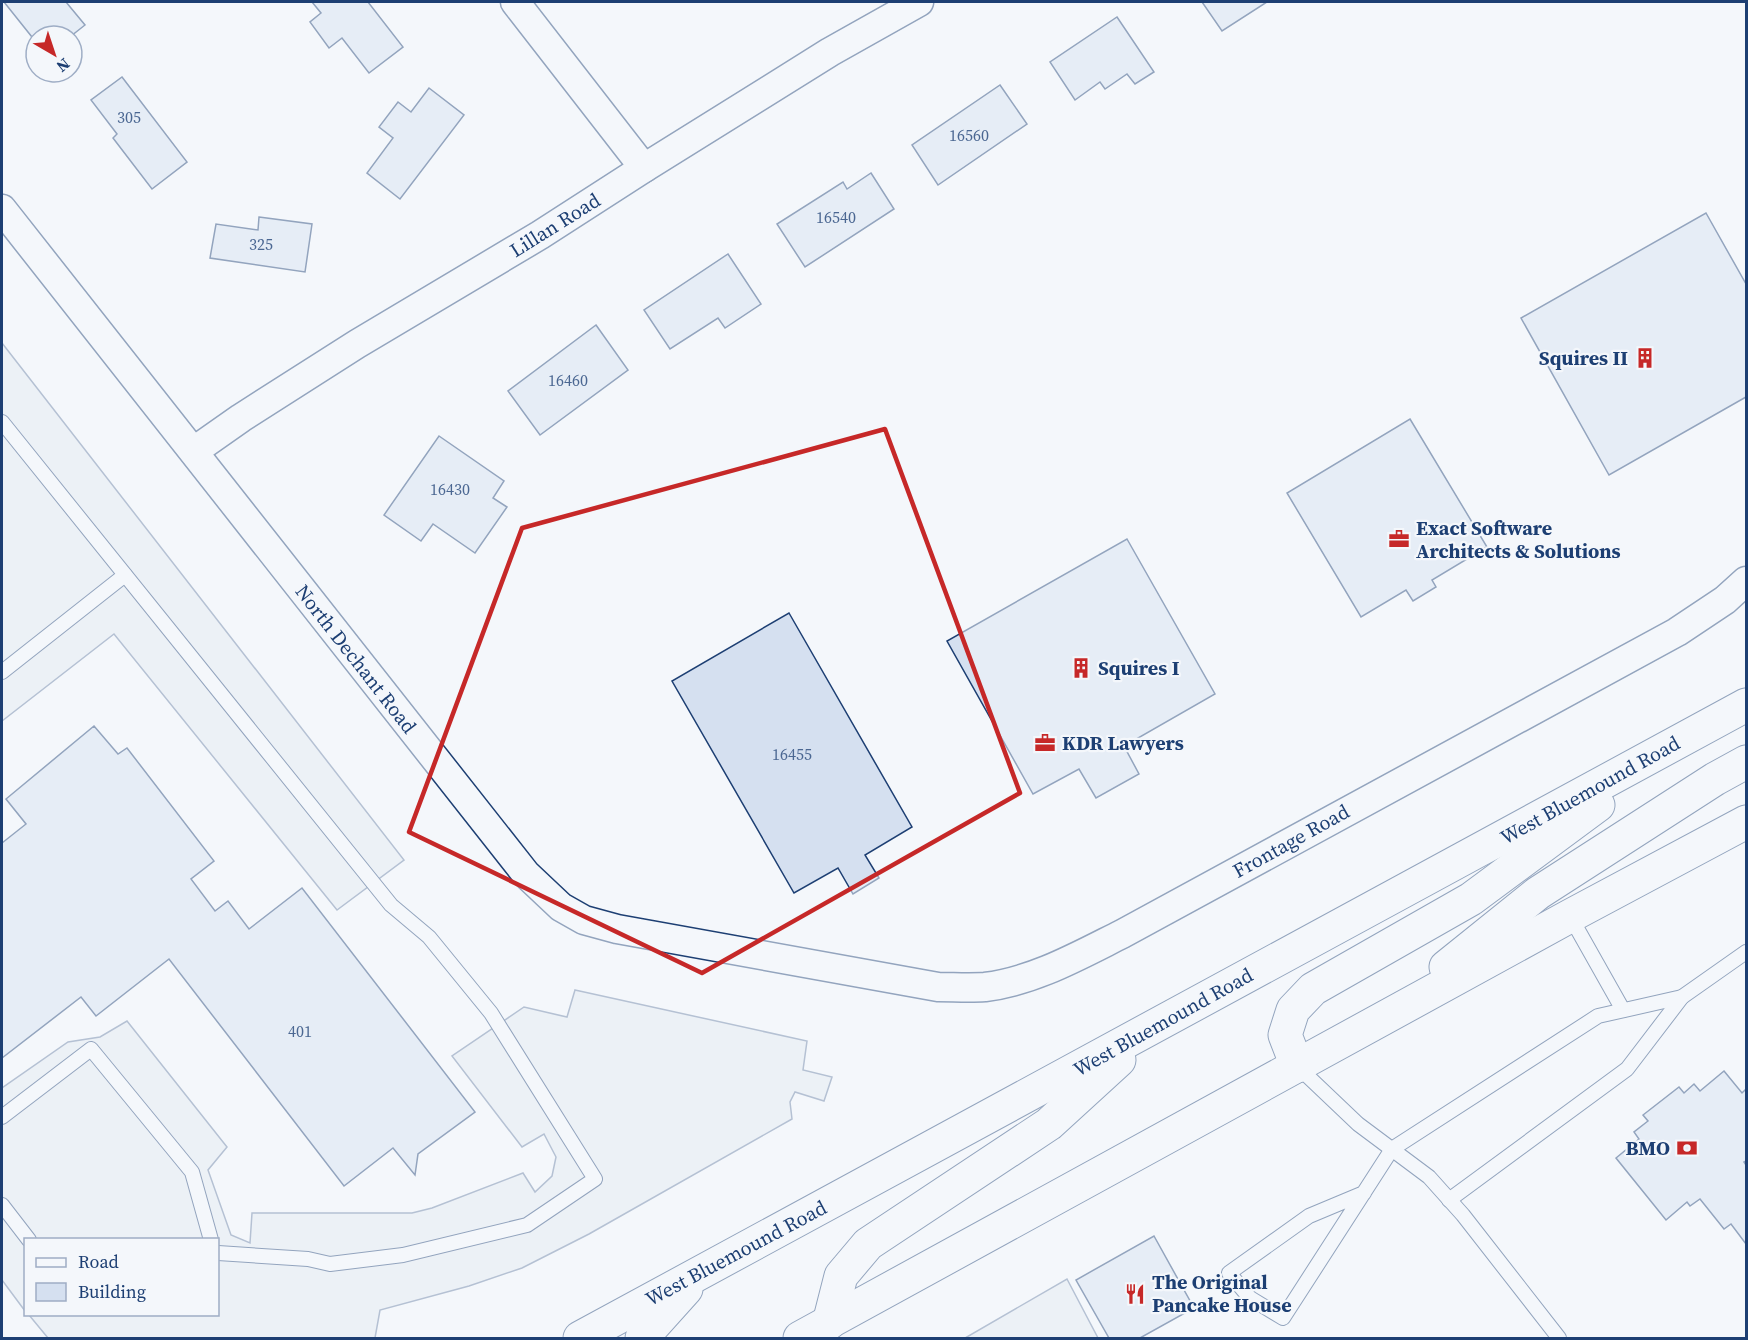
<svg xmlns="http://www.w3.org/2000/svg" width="1748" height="1340" viewBox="0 0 1748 1340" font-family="'Source Serif 4',serif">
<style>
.parking{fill:#e3e8f0;stroke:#687fa3;stroke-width:1.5}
.building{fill:#d5e0f0;stroke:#1d3f73;stroke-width:1.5}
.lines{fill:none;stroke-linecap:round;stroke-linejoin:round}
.service-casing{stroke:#1d3f73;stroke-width:16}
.minor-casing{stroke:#1d3f73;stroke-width:31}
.primary-casing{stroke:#1d3f73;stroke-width:35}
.service{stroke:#f4f7fb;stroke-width:14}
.minor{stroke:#f4f7fb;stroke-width:28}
.primary{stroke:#f4f7fb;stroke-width:33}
.marked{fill:none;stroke:#c62828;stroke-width:4.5;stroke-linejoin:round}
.labels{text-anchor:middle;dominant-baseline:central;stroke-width:4.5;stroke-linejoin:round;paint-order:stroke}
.number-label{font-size:16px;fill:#4b6792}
.street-label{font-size:20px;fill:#1d3f73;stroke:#f4f7fb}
.poi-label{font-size:20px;font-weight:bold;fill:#1d3f73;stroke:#f4f7fb;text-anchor:start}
</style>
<rect width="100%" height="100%" fill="#f4f7fb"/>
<g class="parking">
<path d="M 2,343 L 404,860 L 337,910 L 114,634 L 2,721 Z"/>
<path d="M 575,990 L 807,1041 L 803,1070 L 832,1077 L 824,1101 L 795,1092 L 790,1102 L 792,1119 L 589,1234 L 522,1268 L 469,1286 L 380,1310 L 375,1338 L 48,1338 L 29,1315 L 218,1314 L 218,1240 L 26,1240 L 25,1311 L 2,1280 L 2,1088 L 68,1042 L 100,1037 L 127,1021 L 227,1147 L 208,1170 L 231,1235 L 250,1243 L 252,1213 L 412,1213 L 432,1208 L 523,1173 L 535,1192 L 552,1176 L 556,1157 L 544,1134 L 522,1147 L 452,1056 L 524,1007 L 567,1017 Z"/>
<path d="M 1067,1279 L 1098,1338 L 965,1338 Z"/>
</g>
<g class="building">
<path d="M 4,2 L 66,2 L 85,25 L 71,36 L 36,36 L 36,42 Z"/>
<path d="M 312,2 L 368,2 L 403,47 L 369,73 L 342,38 L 329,48 L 310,22 L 321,13 Z"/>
<path d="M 1202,2 L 1267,2 L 1222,31 Z"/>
<path d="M 1117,17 L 1154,72 L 1135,84 L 1127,74 L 1105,89 L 1100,82 L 1075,100 L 1050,62 Z"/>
<path d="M 122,77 L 187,162 L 152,189 L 113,138 L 117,134 L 91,100 Z"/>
<path d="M 1000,85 L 1027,124 L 938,185 L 912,145 Z"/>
<path d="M 429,88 L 464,115 L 400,199 L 367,173 L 393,138 L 379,127 L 398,102 L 411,112 Z"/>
<path d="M 871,173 L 894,209 L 805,267 L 777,224 L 843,182 L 847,189 Z"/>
<path d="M 1706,213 L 1746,284 L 1746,397 L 1609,475 L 1521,318 Z"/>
<path d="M 259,217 L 312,224 L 305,272 L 210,258 L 216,224 L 258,230 Z"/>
<path d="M 728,254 L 761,304 L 725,328 L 718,318 L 670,349 L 644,310 Z"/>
<path d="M 596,325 L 628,370 L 540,435 L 508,391 Z"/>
<path d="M 1410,419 L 1487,547 L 1432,580 L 1436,587 L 1413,601 L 1406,590 L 1361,617 L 1287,493 Z"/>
<path d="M 439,436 L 504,481 L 493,498 L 507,507 L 475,553 L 433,524 L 421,541 L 384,515 Z"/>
<path d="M 1127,539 L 1215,694 L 1124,746 L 1139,774 L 1096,798 L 1079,769 L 1033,794 L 947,641 Z"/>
<path d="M 789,613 L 912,827 L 865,855 L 879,878 L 853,894 L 838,868 L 794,893 L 672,681 Z"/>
<path d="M 94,726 L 118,754 L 127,748 L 214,861 L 191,879 L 215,911 L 228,901 L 249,929 L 302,888 L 475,1112 L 418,1154 L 415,1175 L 393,1148 L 344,1186 L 169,959 L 96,1016 L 81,997 L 2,1058 L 2,843 L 26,824 L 6,799 Z"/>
<path d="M 1724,1071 L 1742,1093 L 1745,1090 L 1746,1092 L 1746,1161 L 1744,1162 L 1746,1165 L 1746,1244 L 1731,1224 L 1724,1229 L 1700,1199 L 1690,1206 L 1687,1202 L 1666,1220 L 1616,1158 L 1639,1139 L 1634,1132 L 1648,1121 L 1643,1115 L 1679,1087 L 1684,1093 L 1694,1084 L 1700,1091 Z"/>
<path d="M 1154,1236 L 1194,1308 L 1140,1338 L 1109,1338 L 1076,1280 Z"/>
</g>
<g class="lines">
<g class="service-casing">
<g id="service">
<path d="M 2,422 L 391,905 L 429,937 L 491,1013 L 595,1179 L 527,1225 L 403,1255 L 330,1264 L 308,1259 L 218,1253"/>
<path d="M 2,672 L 125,575"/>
<path d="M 1570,916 L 1623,1010"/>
<path d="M 1297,1066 L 1358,1124 L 1429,1177 L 1463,1215 L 1559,1338"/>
<path d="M 2,1117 L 91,1049 L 192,1172 L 211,1240"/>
<path d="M 1364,1193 L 1309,1216 L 1229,1273 L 1250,1298 L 1283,1318 L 1392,1149 L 1598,1016 L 1682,997 L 1746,952"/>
<path d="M 1449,1200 L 1627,1069 L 1682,997"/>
<path d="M 2,1205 L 29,1240"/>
</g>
</g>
<g class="minor-casing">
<g id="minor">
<path d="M 515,2 L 644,168"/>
<path d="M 2,209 L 526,874 L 561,907 L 584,920 L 617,929 L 938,987 C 953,987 970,988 985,987 C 1034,981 1078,956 1122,934 L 1677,632 L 1725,600 L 1746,581"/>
<path d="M 194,451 L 241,418 L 357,344 L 540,235 L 644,168 L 830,52 L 919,2"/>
</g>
</g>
<g class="primary-casing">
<g id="primary">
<path d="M 1446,967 L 1538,893 L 1715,779 L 1746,762"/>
<path d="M 1297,1066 L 1285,1035 L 1293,1010 L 1313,989 L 1471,899 L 1598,805"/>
<path d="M 829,1323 L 841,1276 L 868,1244 L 1049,1124 L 1119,1060"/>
<path d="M 580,1338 L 1746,705"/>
<path d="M 642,1338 L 686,1289"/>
<path d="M 800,1338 L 1570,916 L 1746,822"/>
</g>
</g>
<use href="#service" class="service"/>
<use href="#minor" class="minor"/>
<use href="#primary" class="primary"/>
</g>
<path d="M0 0H1748V1340H0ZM 885,429 L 1020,793 L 702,973 L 409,832 L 522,528 Z" fill="#f4f7fb" fill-opacity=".55" fill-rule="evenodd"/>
<path class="marked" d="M 885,429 L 1020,793 L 702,973 L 409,832 L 522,528 Z"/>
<defs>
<g id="building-bare" transform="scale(1.62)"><path d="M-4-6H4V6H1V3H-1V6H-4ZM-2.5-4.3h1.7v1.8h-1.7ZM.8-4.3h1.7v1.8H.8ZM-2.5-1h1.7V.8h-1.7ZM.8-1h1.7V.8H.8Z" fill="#c62828" stroke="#f4f7fb" stroke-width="2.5" paint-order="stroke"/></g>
<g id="office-bare" transform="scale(1.62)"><path d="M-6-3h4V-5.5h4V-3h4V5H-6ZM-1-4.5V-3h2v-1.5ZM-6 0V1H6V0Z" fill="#c62828" stroke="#f4f7fb" stroke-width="2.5" paint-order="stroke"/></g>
<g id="bank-bare" transform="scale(1.62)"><path d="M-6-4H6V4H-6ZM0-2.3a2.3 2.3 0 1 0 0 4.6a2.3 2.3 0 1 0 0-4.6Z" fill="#c62828" stroke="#f4f7fb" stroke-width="2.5" paint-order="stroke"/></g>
<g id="restaurant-bare" transform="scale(1.62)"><path d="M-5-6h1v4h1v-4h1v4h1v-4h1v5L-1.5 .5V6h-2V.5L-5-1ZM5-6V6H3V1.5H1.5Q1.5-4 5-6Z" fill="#c62828" stroke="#f4f7fb" stroke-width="2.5" paint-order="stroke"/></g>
</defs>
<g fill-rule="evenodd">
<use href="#building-bare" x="1645" y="358"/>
<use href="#office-bare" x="1399" y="539"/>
<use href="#building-bare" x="1081" y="668"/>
<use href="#office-bare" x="1045" y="743"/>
<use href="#bank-bare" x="1687" y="1148"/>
<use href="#restaurant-bare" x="1135" y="1294"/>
</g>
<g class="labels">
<g class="number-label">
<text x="129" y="117">305</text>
<text x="969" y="135">16560</text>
<text x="836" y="217">16540</text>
<text x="261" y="244">325</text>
<text x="568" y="380">16460</text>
<text x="450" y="489">16430</text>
<text x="792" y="754">16455</text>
<text x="300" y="1031">401</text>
</g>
<g class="street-label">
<text transform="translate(555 225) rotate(-32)">Lillan Road</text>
<text transform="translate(356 659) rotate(52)">North Dechant Road</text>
<text transform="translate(1590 790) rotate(-29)">West Bluemound Road</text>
<text transform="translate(1291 841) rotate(-29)">Frontage Road</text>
<text transform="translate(1163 1022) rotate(-29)">West Bluemound Road</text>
<text transform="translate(736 1253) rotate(-28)">West Bluemound Road</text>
</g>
<g class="poi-label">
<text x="1628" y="358" text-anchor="end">Squires II</text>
<text x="1416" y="528">Exact Software<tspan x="1416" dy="23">Architects &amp; Solutions</tspan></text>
<text x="1098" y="668">Squires I</text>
<text x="1062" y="743">KDR Lawyers</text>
<text x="1670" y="1148" text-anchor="end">BMO</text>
<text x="1152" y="1282">The Original<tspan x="1152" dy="23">Pancake House</tspan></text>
</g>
</g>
<rect width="1748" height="1340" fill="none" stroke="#1d3f73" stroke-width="6"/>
<rect x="24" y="1238" width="195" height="78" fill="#f4f7fb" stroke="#9eadc5" stroke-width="1.5"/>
<rect x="36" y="1258" width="30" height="9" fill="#f4f7fb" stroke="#9eadc5" stroke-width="1.5"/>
<text x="78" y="1268" font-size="18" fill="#1d3f73">Road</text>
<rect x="36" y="1283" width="30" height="18" fill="#d5e0f0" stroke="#9eadc5" stroke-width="1.5"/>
<text x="78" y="1298" font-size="18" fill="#1d3f73">Building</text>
<g transform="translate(54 54) rotate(141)"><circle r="28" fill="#f4f7fb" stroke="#9eadc5" stroke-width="1.5"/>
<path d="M0-4.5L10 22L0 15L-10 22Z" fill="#c62828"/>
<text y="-9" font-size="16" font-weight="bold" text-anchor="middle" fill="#1d3f73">N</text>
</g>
</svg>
